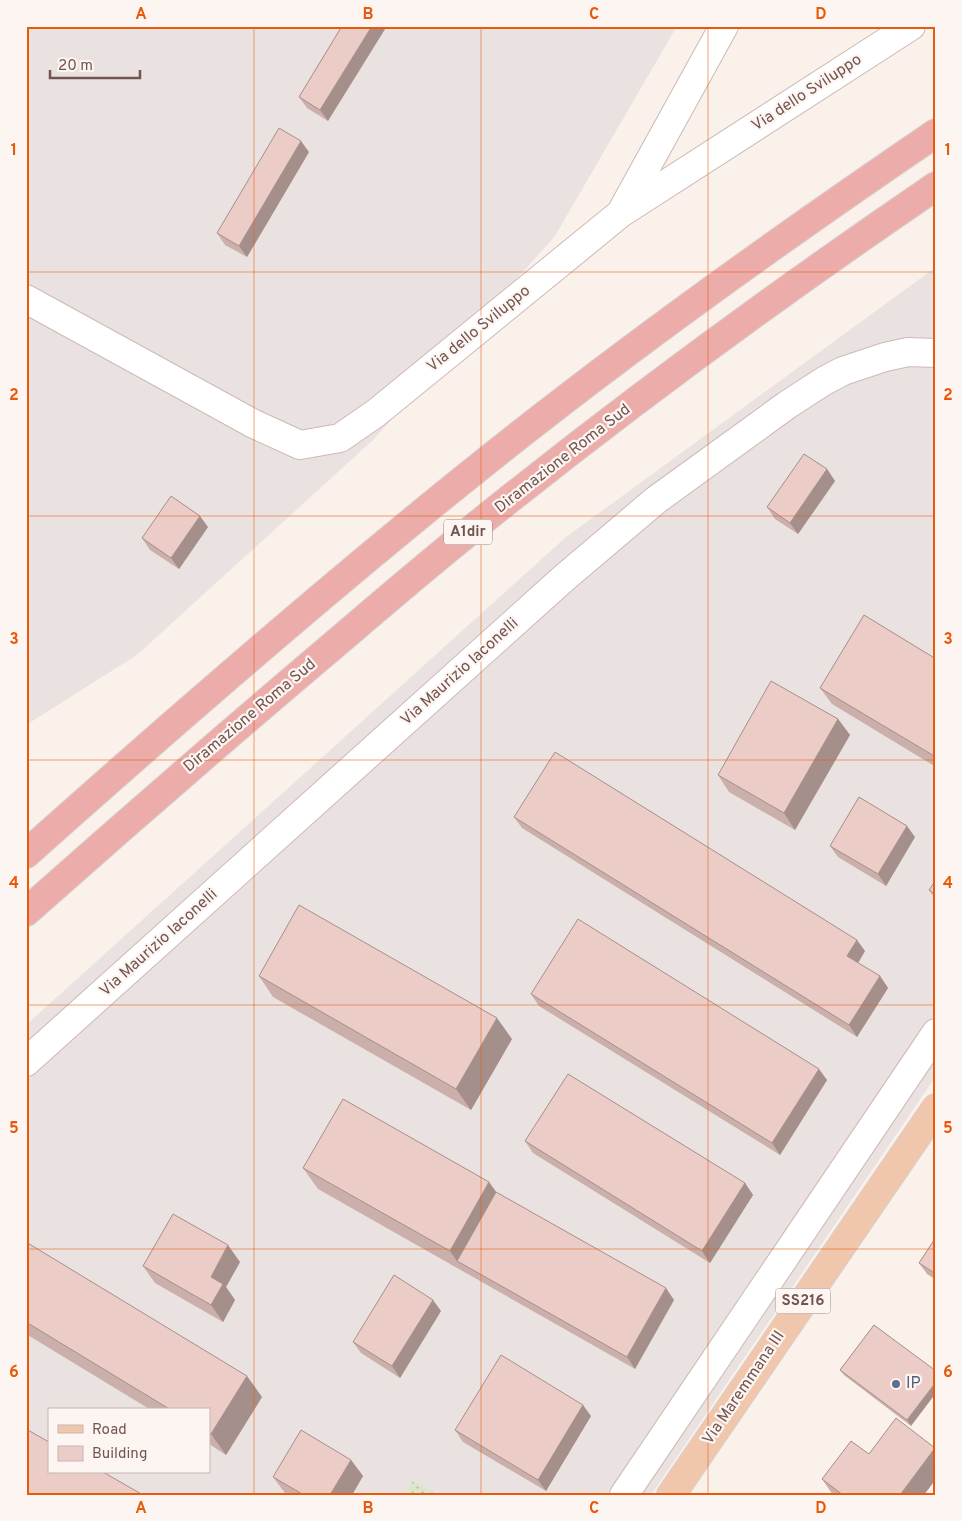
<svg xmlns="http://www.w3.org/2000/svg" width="962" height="1521" viewBox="0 0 962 1521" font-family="Overpass,sans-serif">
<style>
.industrial{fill:#eae2e0;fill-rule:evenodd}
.grass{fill:url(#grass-dots)}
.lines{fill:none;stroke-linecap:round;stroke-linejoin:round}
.minor-casing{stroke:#cdb9b5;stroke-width:30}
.major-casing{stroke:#d8cfce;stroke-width:30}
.highway-casing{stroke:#d8cfce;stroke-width:30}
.minor{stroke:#fff;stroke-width:28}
.major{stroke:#f0c7ac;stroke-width:28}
.highway{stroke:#ecacaa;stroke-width:28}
.wall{fill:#cbafaa}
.shaded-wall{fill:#a58f8b}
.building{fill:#ecccc6;stroke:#a58f8b}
.grid{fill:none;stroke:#e8590c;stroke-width:1;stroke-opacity:0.55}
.service-dot{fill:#5c6f8a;stroke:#fdf5f1;stroke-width:2}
.labels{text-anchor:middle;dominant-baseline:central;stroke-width:4.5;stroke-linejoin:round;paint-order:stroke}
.shield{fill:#fdf5f1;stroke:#9c8581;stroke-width:1}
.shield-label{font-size:15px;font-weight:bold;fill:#725551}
.street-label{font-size:16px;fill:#725551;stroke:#fdf5f1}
.service-label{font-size:16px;fill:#4e5e75;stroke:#fdf5f1;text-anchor:start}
.neatline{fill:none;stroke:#e8590c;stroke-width:2}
.grid-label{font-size:16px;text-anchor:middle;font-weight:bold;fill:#e8590c}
</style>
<defs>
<pattern id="grass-dots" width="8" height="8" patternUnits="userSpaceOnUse" patternTransform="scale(1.25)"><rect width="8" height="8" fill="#dce6ca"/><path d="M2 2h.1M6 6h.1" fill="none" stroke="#b7bda6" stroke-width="1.8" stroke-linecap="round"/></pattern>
</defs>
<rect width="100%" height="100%" fill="#faf1eb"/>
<g class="industrial">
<path d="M 30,26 L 677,26 L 555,236 L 373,440 L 137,655 L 26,725 L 26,32 Z"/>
<path d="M 936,267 L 936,1076 L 651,1495 L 26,1495 L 26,1025 L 566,537 ZM 49,1410 L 209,1410 L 209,1472 L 49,1472 Z"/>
</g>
<path class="grass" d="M 413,1481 L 437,1495 L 405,1495 Z"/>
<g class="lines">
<g class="minor-casing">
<g id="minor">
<path d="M 623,209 L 724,26"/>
<path d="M 26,299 L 254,424 L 300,445 L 340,438 L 376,413 L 621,213 L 911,26"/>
<path d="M 26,1062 L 564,578 L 656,500 L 787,405 L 824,381 L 843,371 L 885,357 L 908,352 L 936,353"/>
<path d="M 624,1495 L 936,1033"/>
</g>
</g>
<g class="major-casing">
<path id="major" d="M 671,1495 L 936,1108"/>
</g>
<g class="highway-casing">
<g id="highway">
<path d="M 26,854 C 174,722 324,591 479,467 C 626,349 780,239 936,133"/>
<path d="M 26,912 C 124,825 223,739 322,655 C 368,616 414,576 461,538 C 614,414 773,297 936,186"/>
</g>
</g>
<use href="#minor" class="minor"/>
<use href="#major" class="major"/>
<use href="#highway" class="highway"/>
</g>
<g class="wall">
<path d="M 342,26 L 328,121 L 307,108 L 299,97 Z"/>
<path d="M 309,152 L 247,257 L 225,245 L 217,233 Z"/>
<path d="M 827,469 L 835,481 L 798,534 L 775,519 L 767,507 Z"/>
<path d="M 208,527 L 179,569 L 150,550 L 142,538 Z"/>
<path d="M 936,659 L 936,767 L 832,704 L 820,688 Z"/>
<path d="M 838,719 L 850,735 L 795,830 L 729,792 L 718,775 Z"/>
<path d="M 514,817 L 865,951 L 858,963 L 880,976 L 888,988 L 857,1037 L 522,828 Z"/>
<path d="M 915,837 L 886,886 L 838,857 L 830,846 Z"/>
<path d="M 936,880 L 936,900 L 929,890 Z"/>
<path d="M 259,976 L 512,1039 L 471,1110 L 273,997 Z"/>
<path d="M 531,994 L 827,1080 L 780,1155 L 539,1006 Z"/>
<path d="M 525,1141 L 745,1183 L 753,1195 L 710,1263 L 533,1153 Z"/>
<path d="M 303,1168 L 489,1182 L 496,1192 L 674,1300 L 635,1369 L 318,1189 Z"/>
<path d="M 936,1237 L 936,1280 L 927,1274 L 919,1263 Z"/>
<path d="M 26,1242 L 262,1397 L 226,1455 L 209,1444 L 209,1410 L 151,1410 L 26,1334 Z"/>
<path d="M 240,1262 L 226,1287 L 235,1300 L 223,1322 L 155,1283 L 143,1266 Z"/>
<path d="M 441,1311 L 400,1378 L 361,1353 L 353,1342 Z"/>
<path d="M 874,1325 L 911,1426 L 844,1375 L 840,1370 Z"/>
<path d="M 591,1416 L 546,1491 L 463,1442 L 455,1430 Z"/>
<path d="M 351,1460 L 363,1476 L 352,1495 L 287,1495 L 285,1493 L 273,1477 Z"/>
<path d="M 822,1479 L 924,1495 L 833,1495 Z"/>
</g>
<g class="shaded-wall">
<path d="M 372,26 L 387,26 L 328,121 L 320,110 Z"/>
<path d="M 301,141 L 309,152 L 247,257 L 239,246 Z"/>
<path d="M 827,469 L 835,481 L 798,534 L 790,523 Z"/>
<path d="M 200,516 L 208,527 L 179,569 L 171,558 Z"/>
<path d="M 838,719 L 850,735 L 795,830 L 784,813 Z"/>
<path d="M 907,826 L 915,837 L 886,886 L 878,874 Z"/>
<path d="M 857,940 L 865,951 L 855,968 L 847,956 Z"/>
<path d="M 880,976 L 888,988 L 857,1037 L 849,1025 Z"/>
<path d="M 497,1018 L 512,1039 L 471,1110 L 456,1089 Z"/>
<path d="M 819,1069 L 827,1080 L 780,1155 L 772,1143 Z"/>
<path d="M 489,1182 L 504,1203 L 457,1261 L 450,1251 Z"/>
<path d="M 745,1183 L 753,1195 L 710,1263 L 702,1251 Z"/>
<path d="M 228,1245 L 240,1262 L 226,1287 L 235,1300 L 223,1322 L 211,1305 L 211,1277 Z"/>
<path d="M 666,1288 L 674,1300 L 635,1369 L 627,1357 Z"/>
<path d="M 433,1300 L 441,1311 L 400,1378 L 392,1366 Z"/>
<path d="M 247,1376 L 262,1397 L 226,1455 L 211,1434 Z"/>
<path d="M 936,1382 L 936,1393 L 911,1426 L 907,1420 Z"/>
<path d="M 583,1405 L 591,1416 L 546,1491 L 538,1480 Z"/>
<path d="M 935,1448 L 936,1479 L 924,1495 L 900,1495 Z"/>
<path d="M 351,1460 L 363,1476 L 352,1495 L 330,1495 Z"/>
</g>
<g class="building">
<path d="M 342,26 L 372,26 L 320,110 L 299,97 Z"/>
<path d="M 279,128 L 301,141 L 239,246 L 217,233 Z"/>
<path d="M 804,454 L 827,469 L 790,523 L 767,507 Z"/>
<path d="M 171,496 L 200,516 L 171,558 L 142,538 Z"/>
<path d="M 864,615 L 936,659 L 936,757 L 820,688 Z"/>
<path d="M 771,681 L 838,719 L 784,813 L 718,775 Z"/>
<path d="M 555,752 L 857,940 L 847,956 L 880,976 L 849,1025 L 514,817 Z"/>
<path d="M 859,797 L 907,826 L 878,874 L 830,846 Z"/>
<path d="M 936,880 L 936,895 L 929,890 Z"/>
<path d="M 299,905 L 497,1018 L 456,1089 L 259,976 Z"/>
<path d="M 578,919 L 819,1069 L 772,1143 L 531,994 Z"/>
<path d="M 568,1074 L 745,1183 L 702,1251 L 525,1141 Z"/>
<path d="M 343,1099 L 489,1182 L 450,1251 L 303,1168 Z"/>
<path d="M 496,1192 L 666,1288 L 627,1357 L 457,1261 Z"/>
<path d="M 173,1214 L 228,1245 L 211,1277 L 223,1284 L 211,1305 L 143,1266 Z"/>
<path d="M 936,1237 L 936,1274 L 919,1263 Z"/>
<path d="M 26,1242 L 247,1376 L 211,1434 L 209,1432 L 209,1410 L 171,1410 L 26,1322 Z"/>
<path d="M 394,1275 L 433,1300 L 392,1366 L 353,1342 Z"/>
<path d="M 874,1325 L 936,1371 L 936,1382 L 907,1420 L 840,1370 Z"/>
<path d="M 501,1355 L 583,1405 L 538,1480 L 455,1430 Z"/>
<path d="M 896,1418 L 935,1448 L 900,1495 L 843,1495 L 822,1479 L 851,1441 L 869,1454 Z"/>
<path d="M 26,1429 L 49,1442 L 49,1472 L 103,1472 L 143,1495 L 26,1495 Z"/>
<path d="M 301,1430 L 351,1460 L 330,1495 L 304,1495 L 273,1477 Z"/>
</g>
<path class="grid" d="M 254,26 L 254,1495M 481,26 L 481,1495M 708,26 L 708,1495M 26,272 L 936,272M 26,516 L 936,516M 26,760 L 936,760M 26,1005 L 936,1005M 26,1249 L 936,1249"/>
<circle class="service-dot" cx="896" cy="1384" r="5"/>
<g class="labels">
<g class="shield">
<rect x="444" y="519.5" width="48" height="25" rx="4"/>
<rect x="775.5" y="1288.5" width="55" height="25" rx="4"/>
</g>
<g class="shield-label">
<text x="468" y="532">A1dir</text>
<text x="803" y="1301">SS216</text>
</g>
<g class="street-label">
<text transform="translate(807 93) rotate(-33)">Via dello Sviluppo</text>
<text transform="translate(479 329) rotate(-39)">Via dello Sviluppo</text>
<text transform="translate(563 459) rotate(-38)">Diramazione Roma Sud</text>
<text transform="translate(460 672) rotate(-42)">Via Maurizio Iaconelli</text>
<text transform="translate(250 716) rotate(-40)">Diramazione Roma Sud</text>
<text transform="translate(159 943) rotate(-42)">Via Maurizio Iaconelli</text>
<text transform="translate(744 1388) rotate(-56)">Via Maremmana III</text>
</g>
<g class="service-label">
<text x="906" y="1384">IP</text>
</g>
</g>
<rect width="962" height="1521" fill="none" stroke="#fdf5f1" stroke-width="55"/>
<rect x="48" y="1408" width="162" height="65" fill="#fdf5f1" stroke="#c5b5b1"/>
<rect x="58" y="1425" width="25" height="8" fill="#f0c7ac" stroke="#c5b5b1"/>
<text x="92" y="1434" font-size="15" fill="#725551">Road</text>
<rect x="58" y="1446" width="25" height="15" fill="#ecccc6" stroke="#c5b5b1"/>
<text x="92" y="1458" font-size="15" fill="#725551">Building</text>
<path d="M50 70v8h90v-8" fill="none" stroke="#725551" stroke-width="2.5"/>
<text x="58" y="70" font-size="15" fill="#725551" stroke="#fdf5f1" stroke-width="4" paint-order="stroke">20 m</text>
<rect x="28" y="28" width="906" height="1466" class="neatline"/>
<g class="grid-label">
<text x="141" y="19">A</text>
<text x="368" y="19">B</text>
<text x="594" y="19">C</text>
<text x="821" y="19">D</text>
<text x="14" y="155">1</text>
<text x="948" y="155">1</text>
<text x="14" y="400">2</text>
<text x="948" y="400">2</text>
<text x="14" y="644">3</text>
<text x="948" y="644">3</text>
<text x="14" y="888">4</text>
<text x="948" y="888">4</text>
<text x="14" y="1133">5</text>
<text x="948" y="1133">5</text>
<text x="14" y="1377">6</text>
<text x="948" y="1377">6</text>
<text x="141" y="1513">A</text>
<text x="368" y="1513">B</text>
<text x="594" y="1513">C</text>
<text x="821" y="1513">D</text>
</g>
</svg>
